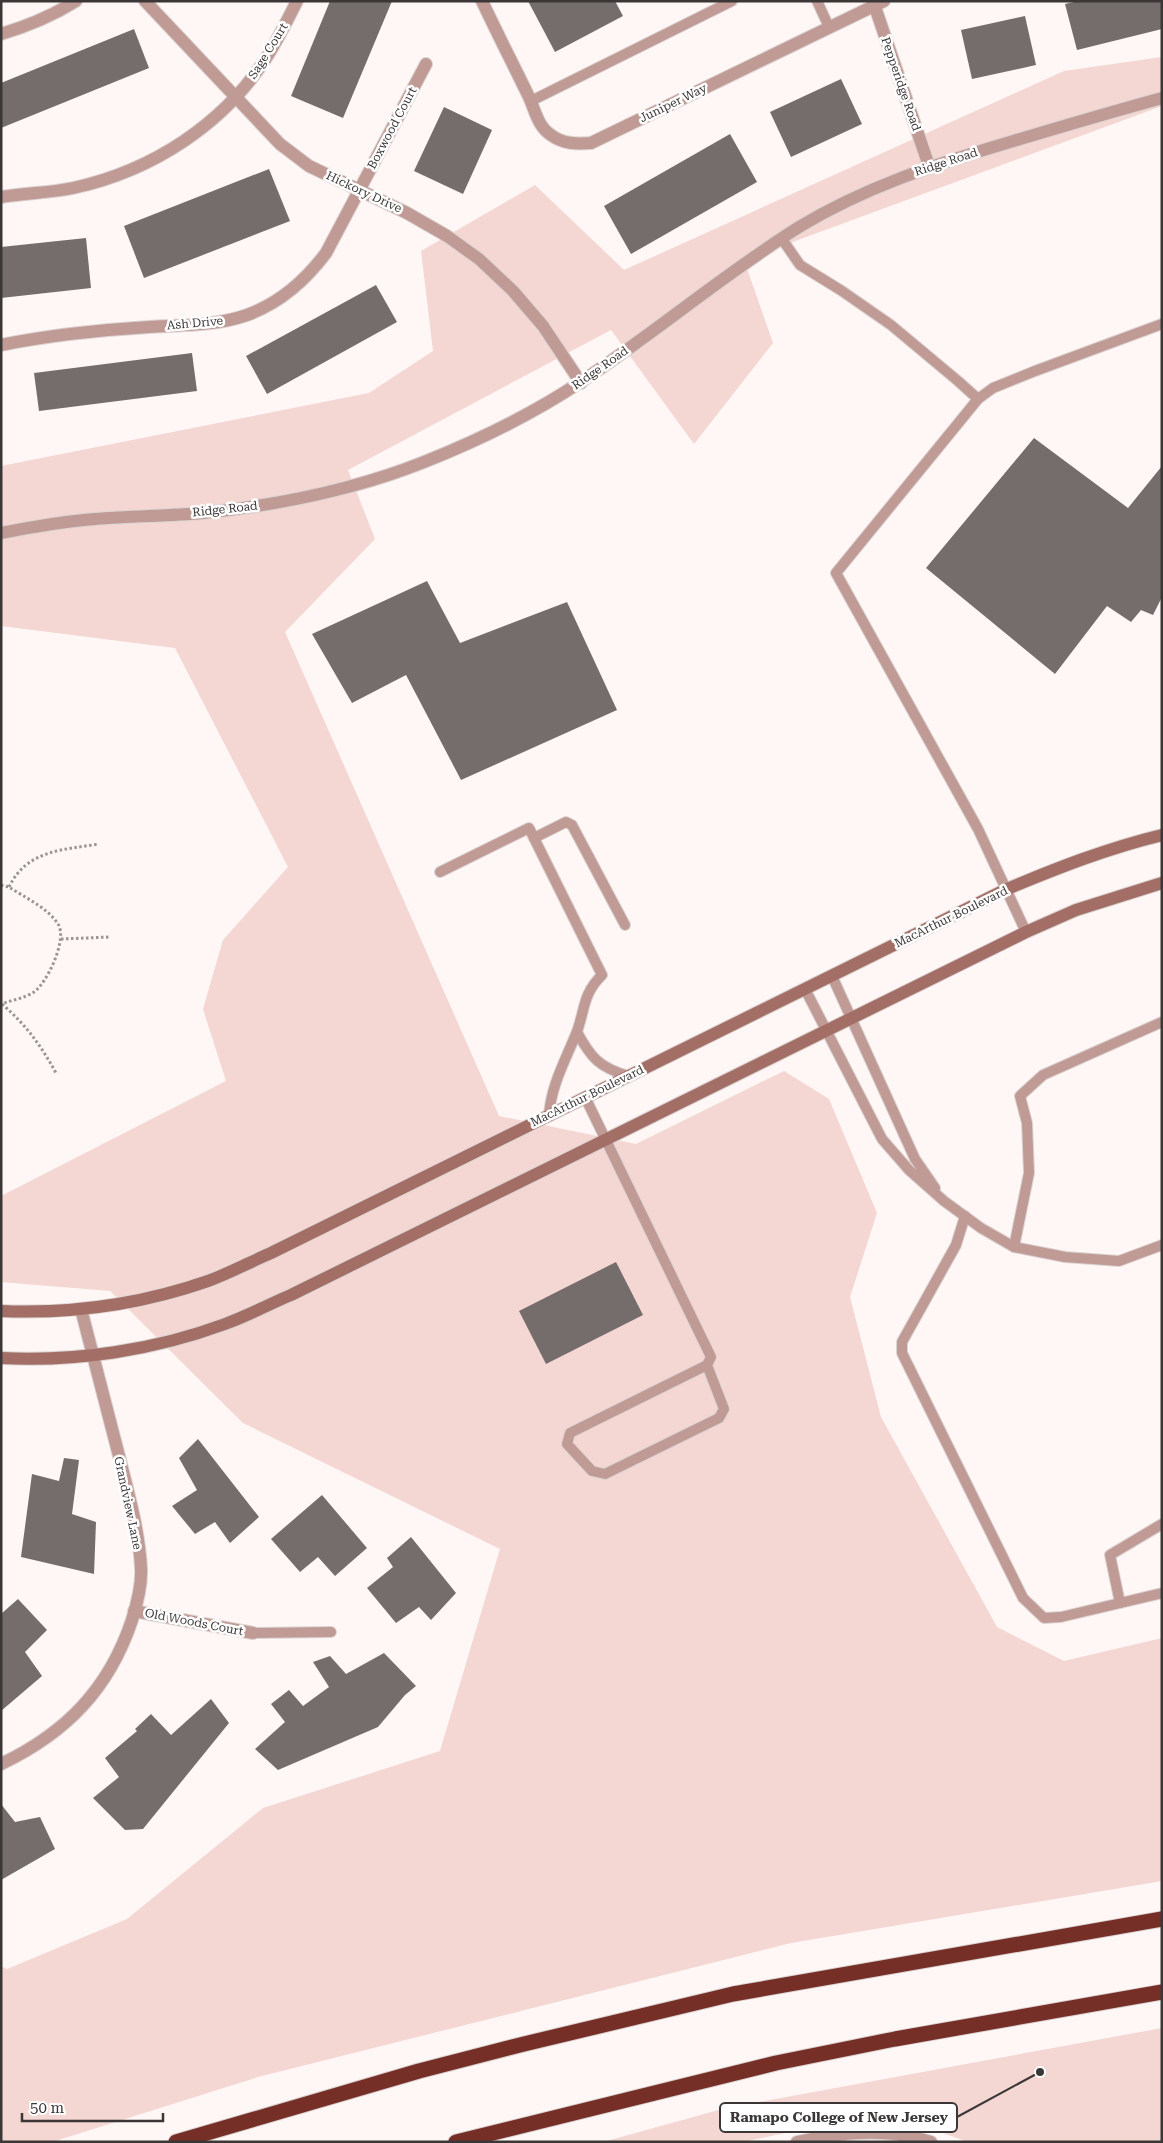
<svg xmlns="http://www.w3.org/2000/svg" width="1163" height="2143" viewBox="0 0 1163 2143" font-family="'Roboto Serif',serif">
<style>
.green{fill:#f4d6d2}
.building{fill:#746d6c}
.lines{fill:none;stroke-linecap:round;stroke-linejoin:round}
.service-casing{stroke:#dcd4d3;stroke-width:12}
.minor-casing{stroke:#dcd4d3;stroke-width:14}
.tertiary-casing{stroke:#dcd4d3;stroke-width:14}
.secondary-casing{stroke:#dcd4d3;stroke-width:14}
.motorway-casing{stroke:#dcd4d3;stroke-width:17}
.path{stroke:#9a9493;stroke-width:3;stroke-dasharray:2.5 2.5;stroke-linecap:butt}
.service{stroke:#c09b95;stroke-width:10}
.minor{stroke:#c09b95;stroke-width:12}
.tertiary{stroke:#c09b95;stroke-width:12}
.secondary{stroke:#a26e65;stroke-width:12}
.motorway{stroke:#762f27;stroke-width:15}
.labels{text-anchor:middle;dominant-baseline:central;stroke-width:5;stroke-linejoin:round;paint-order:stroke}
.street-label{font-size:12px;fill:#3a3736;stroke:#fff}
.leader{fill:none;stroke:#3a3736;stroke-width:2}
.callout-dot{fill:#3a3736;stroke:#fff;stroke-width:2}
.callout{fill:#fff;stroke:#3a3736;stroke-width:2}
.callout-label{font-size:14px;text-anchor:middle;font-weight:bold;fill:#3a3736}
</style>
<rect width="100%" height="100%" fill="#fff7f6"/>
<g class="green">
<path d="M 1162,57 L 1162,106 L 744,260 L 773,343 L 694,444 L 611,330 L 348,470 L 375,539 L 285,632 L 499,1116 L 636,1144 L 784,1071 L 829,1099 L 877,1213 L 850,1297 L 881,1417 L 997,1627 L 1064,1661 L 1162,1638 L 1162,1881 L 791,1943 L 258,2077 L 52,2142 L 1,2142 L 1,1966 L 7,1969 L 127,1919 L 263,1808 L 440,1751 L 500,1549 L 243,1423 L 110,1291 L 1,1282 L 1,1196 L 226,1081 L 203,1009 L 223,940 L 288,867 L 175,648 L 1,626 L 1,466 L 369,393 L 433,351 L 421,251 L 535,185 L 624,270 L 1064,71 Z"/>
<path d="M 1162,2028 L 1162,2142 L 968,2142 L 923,2126 L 879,2119 L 840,2121 L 743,2142 L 603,2142 L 726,2108 Z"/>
</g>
<g class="building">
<path d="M 330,1 L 392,1 L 343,118 L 291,96 Z"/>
<path d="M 528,1 L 615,1 L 623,16 L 555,52 Z"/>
<path d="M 1078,1 L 1162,1 L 1162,29 L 1077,50 L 1065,4 Z"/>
<path d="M 1025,16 L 1036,65 L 972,79 L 961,30 Z"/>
<path d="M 134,29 L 149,68 L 1,128 L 1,83 Z"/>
<path d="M 841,79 L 862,124 L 791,157 L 770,112 Z"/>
<path d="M 444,107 L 492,130 L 463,194 L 414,171 Z"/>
<path d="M 730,134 L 757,182 L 631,254 L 604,206 Z"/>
<path d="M 269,169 L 290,221 L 144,278 L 124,226 Z"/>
<path d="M 86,238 L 91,288 L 1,298 L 1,247 Z"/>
<path d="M 376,285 L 397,322 L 267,394 L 246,356 Z"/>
<path d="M 192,353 L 197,391 L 39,411 L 34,373 Z"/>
<path d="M 1034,438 L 1128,508 L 1162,466 L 1162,597 L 1153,615 L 1141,610 L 1131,622 L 1107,606 L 1055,674 L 926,568 Z"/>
<path d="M 427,581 L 460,643 L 567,602 L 617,710 L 461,780 L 406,675 L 352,703 L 312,634 Z"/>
<path d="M 616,1262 L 643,1315 L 546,1364 L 519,1311 Z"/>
<path d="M 198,1439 L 259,1517 L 230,1543 L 215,1522 L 195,1534 L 172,1506 L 197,1490 L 179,1458 Z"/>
<path d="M 64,1458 L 79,1460 L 72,1514 L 96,1522 L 94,1574 L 21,1557 L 32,1474 L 59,1481 Z"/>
<path d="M 322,1495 L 367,1548 L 335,1576 L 318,1557 L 300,1572 L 271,1539 Z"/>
<path d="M 411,1537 L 456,1593 L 431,1620 L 419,1607 L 396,1623 L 367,1588 L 393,1567 L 387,1558 Z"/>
<path d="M 18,1599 L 47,1630 L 25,1652 L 42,1676 L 1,1711 L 1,1614 Z"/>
<path d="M 384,1653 L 416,1686 L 405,1695 L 378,1727 L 278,1770 L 255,1749 L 285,1722 L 271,1704 L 289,1690 L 303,1706 L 329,1687 L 313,1662 L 330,1656 L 346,1674 Z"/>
<path d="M 211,1699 L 229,1723 L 143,1829 L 125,1830 L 93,1798 L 119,1777 L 105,1758 L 137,1731 L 135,1729 L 151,1714 L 171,1735 Z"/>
<path d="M 1,1804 L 15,1822 L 40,1817 L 55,1849 L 1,1880 Z"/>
</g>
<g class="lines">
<g class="service-casing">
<g id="service">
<path d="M 817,1 L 829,27"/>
<path d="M 531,101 L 732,1"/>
<path d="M 782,239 L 800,265 L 842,291 L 891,325 L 958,381 L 978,399"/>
<path d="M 534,838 L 566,822 L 572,825 L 625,925"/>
<path d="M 440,872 L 529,828 L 602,975 C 582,994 585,1012 576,1034 C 565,1061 551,1086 549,1115"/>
<path d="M 1026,932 L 978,829 L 836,573 L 978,399 L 993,388 L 1035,371 L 1162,324"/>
<path d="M 832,976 L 915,1159 L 935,1188"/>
<path d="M 805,989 L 882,1139 L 909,1170 L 944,1201 L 981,1228 L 1014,1247 L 1065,1257 L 1119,1261 L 1162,1245"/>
<path d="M 577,1032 C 591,1058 599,1067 628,1076"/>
<path d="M 585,1097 L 711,1357 L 707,1365 L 570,1433 L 567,1444 L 592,1471 L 605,1474 L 719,1418 L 724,1409 L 707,1365"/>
<path d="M 965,1216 L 956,1245 L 902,1342 L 902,1353 L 1023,1598 L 1044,1618 L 1061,1617 L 1162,1593"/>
<path d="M 1014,1247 L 1029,1173 L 1027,1123 L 1020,1096 L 1043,1075 L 1162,1022"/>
<path d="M 1120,1603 L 1110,1555 L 1162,1524"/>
<path d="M 253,1633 L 331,1632"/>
</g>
</g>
<g class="minor-casing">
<g id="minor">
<path d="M 145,1 L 280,144 L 309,166 L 407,213 L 447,236 L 479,259 L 513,291 L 543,326 L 581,383"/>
<path d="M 482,1 C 497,33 513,64 528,95 C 535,109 537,126 551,135 C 563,144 576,144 591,143 L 884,1"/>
<path d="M 873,1 L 929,166"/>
<path d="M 1,34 C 28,26 52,16 76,1"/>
<path d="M 1,197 C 25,193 49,193 73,188 C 152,171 225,124 268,55 C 279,37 288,19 297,1"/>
<path d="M 1,345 C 50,335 99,330 149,327 C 181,325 216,326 247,315 C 280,303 305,281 326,253 L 426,64"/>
<path d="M 134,1611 L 253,1633"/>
<path d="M 1,1764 C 66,1733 109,1689 132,1620 C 137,1604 142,1584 141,1568 C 139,1530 128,1492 119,1456 C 106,1407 94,1358 81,1309"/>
<path d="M 797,2142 C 840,2132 888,2127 931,2142"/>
</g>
</g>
<g class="tertiary-casing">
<path id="tertiary" d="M 1,533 C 32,527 64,521 95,519 C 131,516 167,516 203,513 C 278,505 354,490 424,462 C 479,440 533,414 582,381 C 656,332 724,274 799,227 C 865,187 936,164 1010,142 C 1060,127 1111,112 1162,98"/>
</g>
<g class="secondary-casing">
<g id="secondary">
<path d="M 1,1311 C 71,1314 142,1304 208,1281 C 230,1273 250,1262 271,1253 L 1007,889 C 1057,868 1108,848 1162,835"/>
<path d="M 1,1358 C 76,1362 155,1350 225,1324 C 248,1316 269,1304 291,1295 L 1026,932 L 1076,910 L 1162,883"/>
</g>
</g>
<g class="motorway-casing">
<g id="motorway">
<path d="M 176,2142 L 419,2071 L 524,2044 L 733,1994 L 1162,1919"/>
<path d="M 456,2142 L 776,2063 L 895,2039 L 1162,1992"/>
</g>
</g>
<g class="path">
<path d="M 1,885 L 9,887 C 24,897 48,908 58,924 C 68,939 47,983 34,992 C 25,998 12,1000 1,1004"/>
<path d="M 9,887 C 27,850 62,850 99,844"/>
<path d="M 61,939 L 110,937"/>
<path d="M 2,1004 C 26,1025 40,1044 56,1073"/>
</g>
<use href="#service" class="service"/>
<use href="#minor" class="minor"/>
<use href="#tertiary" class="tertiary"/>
<use href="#secondary" class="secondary"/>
<use href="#motorway" class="motorway"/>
</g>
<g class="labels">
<g class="street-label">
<text transform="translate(268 51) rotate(-58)">Sage Court</text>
<text transform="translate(901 84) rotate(71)">Pepperidge Road</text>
<text transform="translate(673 103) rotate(-26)">Juniper Way</text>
<text transform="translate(392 128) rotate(-62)">Boxwood Court</text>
<text transform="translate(946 162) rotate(-18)">Ridge Road</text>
<text transform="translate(364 192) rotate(25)">Hickory Drive</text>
<text transform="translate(195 323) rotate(-5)">Ash Drive</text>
<text transform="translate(600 368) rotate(-35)">Ridge Road</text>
<text transform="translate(225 509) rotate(-6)">Ridge Road</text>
<text transform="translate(951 917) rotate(-26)">MacArthur Boulevard</text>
<text transform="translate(587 1096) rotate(-26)">MacArthur Boulevard</text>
<text transform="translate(128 1503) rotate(78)">Grandview Lane</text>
<text transform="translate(194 1622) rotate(11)">Old Woods Court</text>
</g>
</g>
<path class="leader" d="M1040 2072L957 2117"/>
<circle class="callout-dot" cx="1040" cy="2072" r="5"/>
<rect class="callout" x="720" y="2103" width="237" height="29" rx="5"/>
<g class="callout-label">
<text x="839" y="2122">Ramapo College of New Jersey</text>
</g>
<rect width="1163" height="2143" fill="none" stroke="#3a3736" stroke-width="5"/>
<path d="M22 2113v8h141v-8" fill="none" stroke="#3a3736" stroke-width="2.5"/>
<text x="30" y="2113" font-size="15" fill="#3a3736" stroke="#ffffff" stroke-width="4" paint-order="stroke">50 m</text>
</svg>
